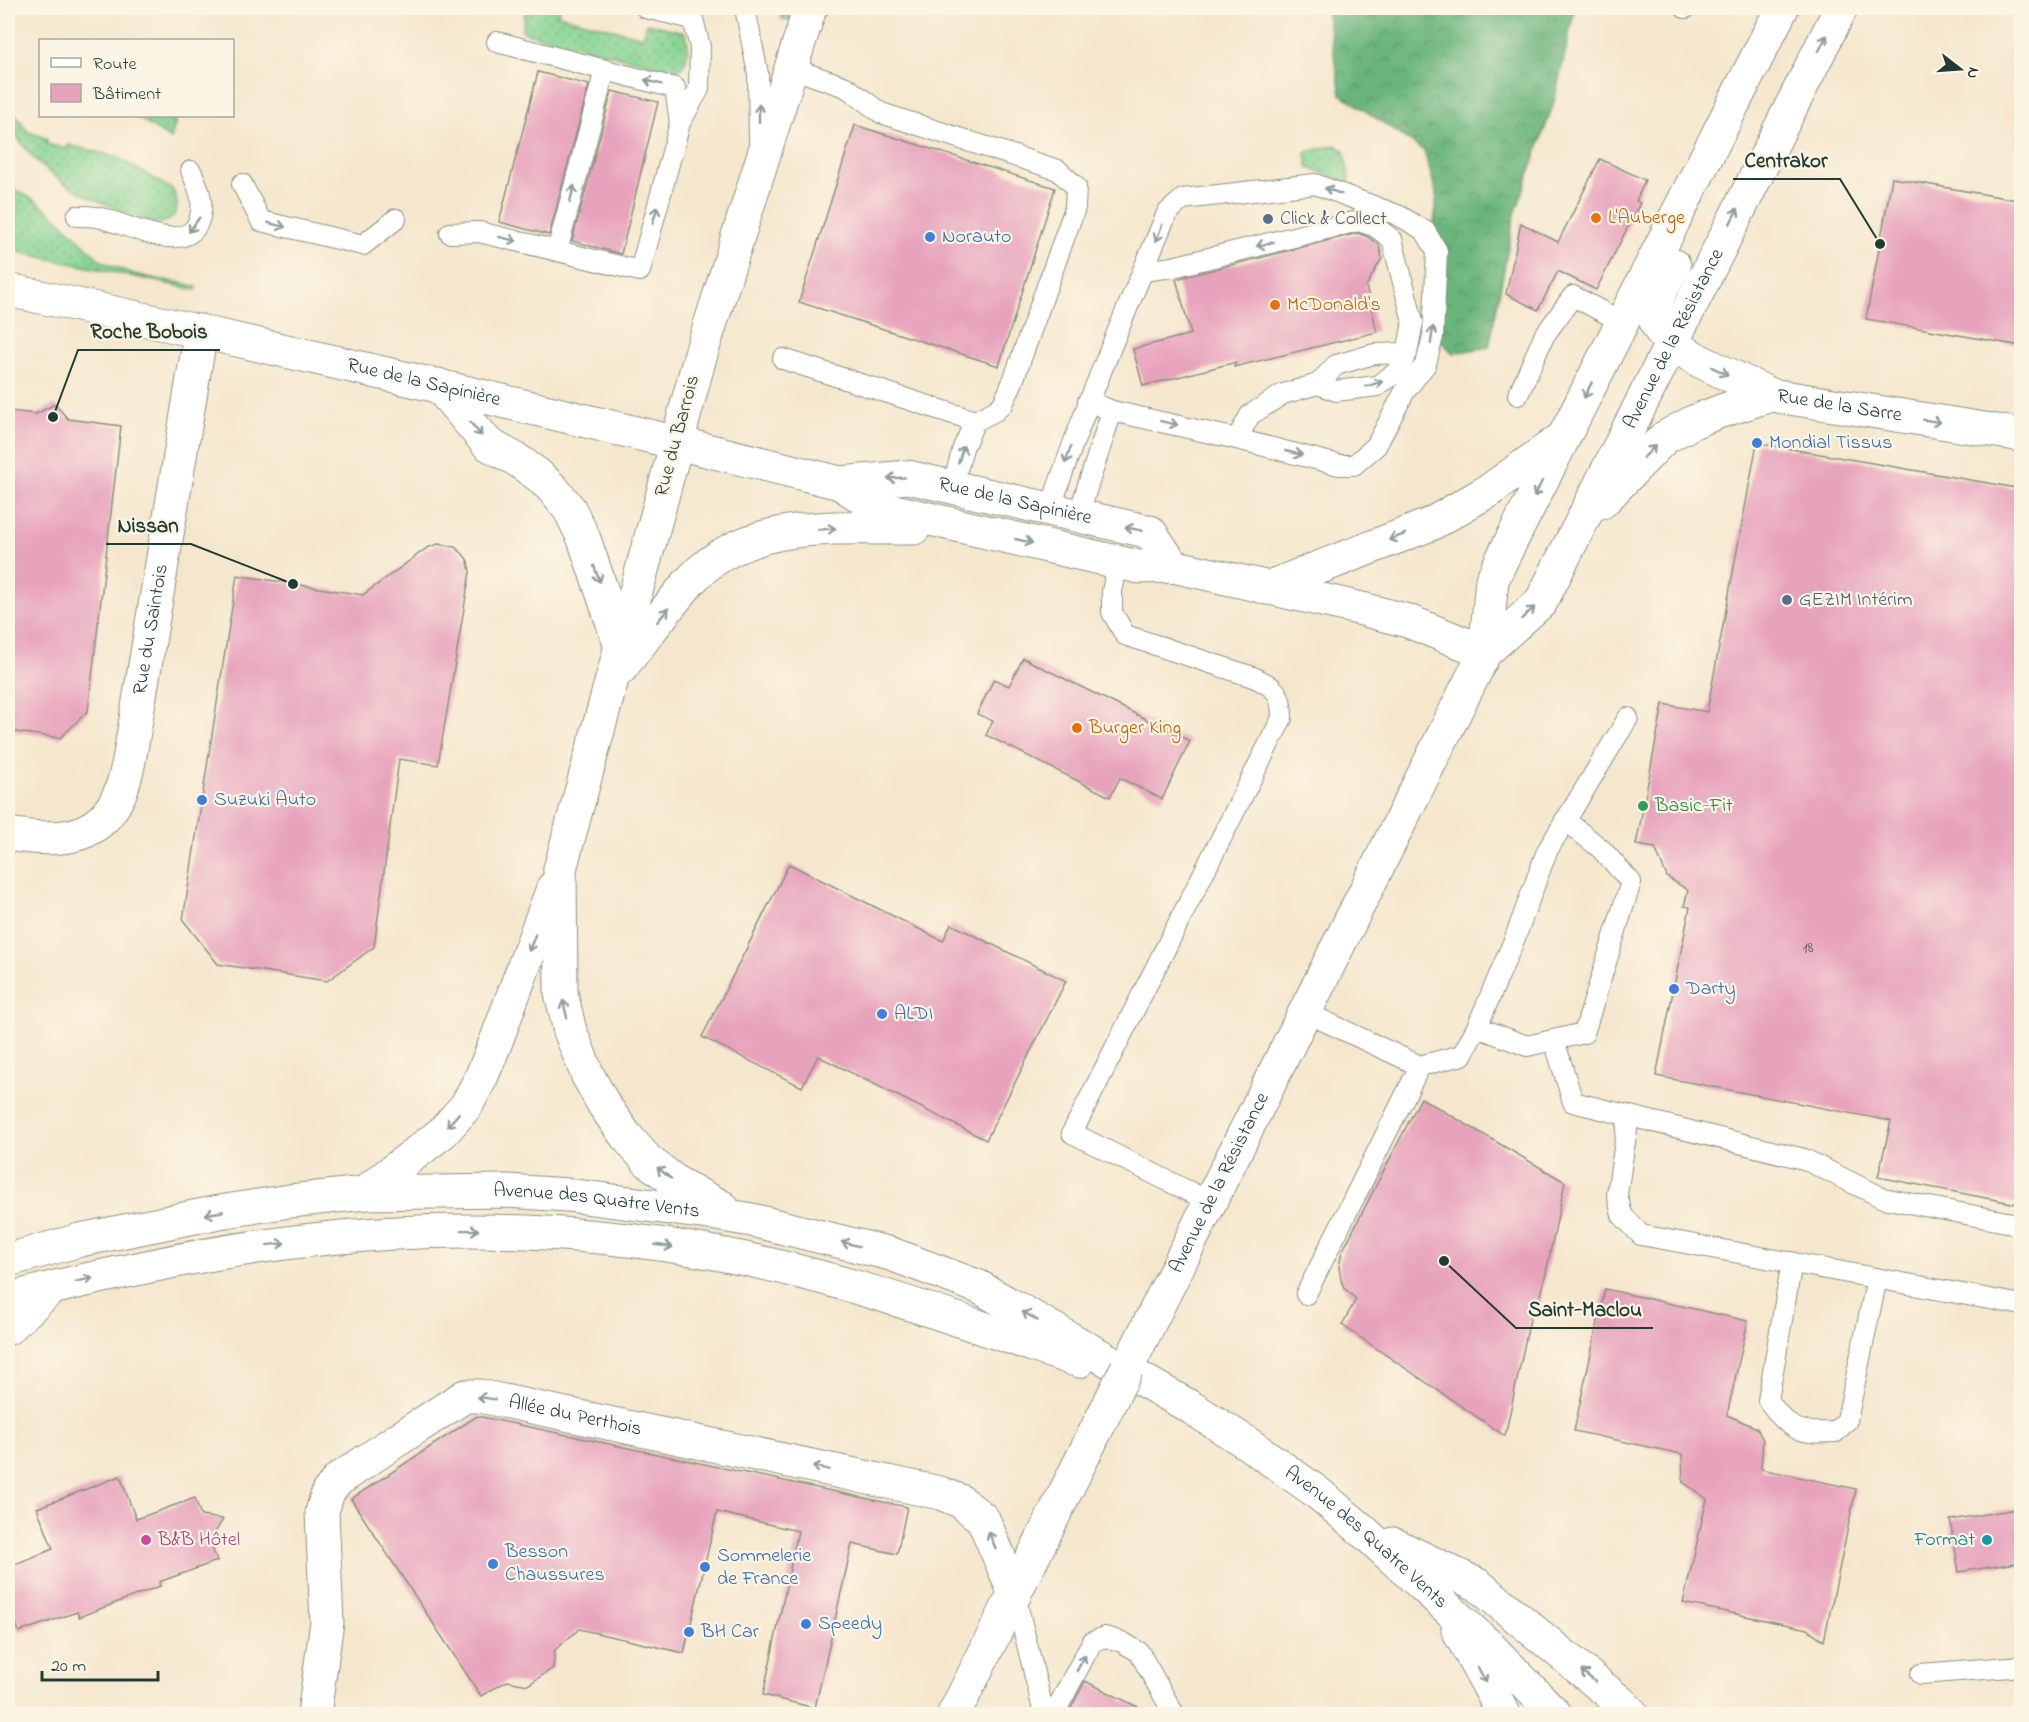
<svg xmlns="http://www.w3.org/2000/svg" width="2029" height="1722" viewBox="0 0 2029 1722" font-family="'Indie Flower',sans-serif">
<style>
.grass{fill:url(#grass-dots);stroke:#528862;stroke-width:1.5}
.forest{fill:url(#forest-crowns);stroke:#457958;stroke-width:1.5}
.building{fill:#e7a2bc}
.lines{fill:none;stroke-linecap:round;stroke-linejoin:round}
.lane-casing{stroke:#8a9280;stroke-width:22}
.street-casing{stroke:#8a9280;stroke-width:35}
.secondary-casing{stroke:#8a9280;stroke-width:35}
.primary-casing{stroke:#8a9280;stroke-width:35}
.lane{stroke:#fff;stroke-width:20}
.street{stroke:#fff;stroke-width:33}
.secondary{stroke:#fff;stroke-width:33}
.primary{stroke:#fff;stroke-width:33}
.secondary-bridge-casing{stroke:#8a9280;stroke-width:35;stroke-linecap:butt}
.secondary-bridge{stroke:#fff;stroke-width:33}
.oneway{stroke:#8f9e9a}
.food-dot{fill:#e8710a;stroke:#fcf5e5;stroke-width:2}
.service-dot{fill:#5c6f8a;stroke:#fcf5e5;stroke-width:2}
.shop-dot{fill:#3f7fe0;stroke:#fcf5e5;stroke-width:2}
.leisure-dot{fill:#2e9e5b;stroke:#fcf5e5;stroke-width:2}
.hotel-dot{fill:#d1479c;stroke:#fcf5e5;stroke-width:2}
.culture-dot{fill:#0f9aa8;stroke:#fcf5e5;stroke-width:2}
.labels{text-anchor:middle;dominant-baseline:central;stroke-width:4.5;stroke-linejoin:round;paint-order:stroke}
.number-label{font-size:16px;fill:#515656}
.food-label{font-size:20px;fill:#c56008;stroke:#fcf5e5;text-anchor:start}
.service-label{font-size:20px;fill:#4e5e75;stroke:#fcf5e5;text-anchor:start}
.shop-label{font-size:20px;fill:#366cbe;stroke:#fcf5e5;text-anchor:start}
.street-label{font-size:20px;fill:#1f3d34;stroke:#fcf5e5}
.leisure-label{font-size:20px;fill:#27864d;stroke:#fcf5e5;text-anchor:start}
.hotel-label{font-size:20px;fill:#b23c85;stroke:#fcf5e5;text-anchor:start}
.culture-label{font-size:20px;fill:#0d838f;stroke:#fcf5e5;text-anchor:end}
.leader{fill:none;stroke:#1f3d34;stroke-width:2}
.callout-dot{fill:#1f3d34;stroke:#fcf5e5;stroke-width:2}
.callout-label{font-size:21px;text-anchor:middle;font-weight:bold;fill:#1f3d34;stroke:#fcf5e5;stroke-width:4.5;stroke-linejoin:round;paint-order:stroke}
</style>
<defs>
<pattern id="grass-dots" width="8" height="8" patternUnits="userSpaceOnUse" patternTransform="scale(1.5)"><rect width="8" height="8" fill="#84d391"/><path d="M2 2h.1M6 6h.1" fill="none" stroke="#6bac77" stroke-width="1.8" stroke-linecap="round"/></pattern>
<pattern id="forest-crowns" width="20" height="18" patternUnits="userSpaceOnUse" patternTransform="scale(1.5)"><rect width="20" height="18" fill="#6bb57b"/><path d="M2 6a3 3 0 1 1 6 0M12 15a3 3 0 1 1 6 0" fill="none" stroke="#579466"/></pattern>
</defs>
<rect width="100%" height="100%" fill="#fcf5e5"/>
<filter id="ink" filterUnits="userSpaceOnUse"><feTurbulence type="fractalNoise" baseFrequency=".0167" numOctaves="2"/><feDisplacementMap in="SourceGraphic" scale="12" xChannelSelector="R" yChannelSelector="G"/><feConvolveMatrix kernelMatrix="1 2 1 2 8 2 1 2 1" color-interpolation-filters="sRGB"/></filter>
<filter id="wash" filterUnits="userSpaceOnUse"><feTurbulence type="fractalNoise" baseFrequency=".008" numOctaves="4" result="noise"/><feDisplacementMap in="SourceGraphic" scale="24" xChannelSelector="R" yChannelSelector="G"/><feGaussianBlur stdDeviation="1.35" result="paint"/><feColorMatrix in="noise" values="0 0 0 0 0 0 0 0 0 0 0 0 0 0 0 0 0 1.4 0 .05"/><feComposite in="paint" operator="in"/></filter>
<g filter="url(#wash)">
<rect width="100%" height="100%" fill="#f5e7cd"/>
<g class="grass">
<path d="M 526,8 L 560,8 L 558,15 L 643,37 L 647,23 L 683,32 L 686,35 C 689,43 688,61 682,67 C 679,70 675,70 672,70 L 526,33 L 522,30 Z"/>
<path d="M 8,103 L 27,131 L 47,139 L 46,144 L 67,149 L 68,145 L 117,157 L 172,189 C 183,208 174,227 151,222 C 103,203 55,188 23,145 C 13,131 7,121 8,103 Z"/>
<path d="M 135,116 L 177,116 L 171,139 Z"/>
<path d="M 1335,145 L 1344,150 L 1350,183 L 1308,168 L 1306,152 Z"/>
<path d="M 8,188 C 45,199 72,234 100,260 C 127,276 161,279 191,285 L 197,287 L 196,290 L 8,250 Z"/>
</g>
<g class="forest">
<path d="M 776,8 L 832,8 L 815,21 L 783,20 Z"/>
<path d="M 1326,8 L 1575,8 L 1554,102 L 1514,217 L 1489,347 L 1453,353 L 1424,324 L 1437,195 L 1424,151 L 1341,94 Z"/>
</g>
<g id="blocks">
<g class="building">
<path d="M 538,72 L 589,85 L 549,235 L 499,222 Z"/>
<path d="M 612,91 L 658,102 L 621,254 L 572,241 Z"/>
<path d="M 855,125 L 1055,188 L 999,366 L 799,302 Z"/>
<path d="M 1600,159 L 1645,180 L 1636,201 L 1640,203 L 1596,290 L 1558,271 L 1538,310 L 1506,294 L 1521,223 L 1558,242 Z"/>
<path d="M 1892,178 L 2022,201 L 2022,346 L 1866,319 Z"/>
<path d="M 1358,233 L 1368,237 L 1379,245 L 1382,258 L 1366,286 L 1377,332 L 1234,367 L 1236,362 L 1143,386 L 1133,349 L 1191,334 L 1176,279 Z"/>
<path d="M 55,404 L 68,419 L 121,426 L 88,711 L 60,738 L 8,731 L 8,411 L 36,414 Z"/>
<path d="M 1757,443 L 2022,489 L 2022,1205 L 1878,1177 L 1891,1121 L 1656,1076 L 1690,907 L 1684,906 L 1688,890 L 1667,877 L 1655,848 L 1636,845 L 1663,704 L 1707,712 Z"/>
<path d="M 438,544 L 455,547 L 463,554 L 468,561 L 470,572 L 438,765 L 399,759 L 374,947 L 327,981 L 218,964 L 183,920 L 237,575 L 363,595 L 427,548 Z"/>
<path d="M 1023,658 L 1190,741 L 1162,799 L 1120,778 L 1110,797 L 986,735 L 993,721 L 977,714 L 994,679 L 1009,686 Z"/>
<path d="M 789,864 L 943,941 L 951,924 L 1066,981 L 986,1140 L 818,1056 L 802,1087 L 702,1037 Z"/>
<path d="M 1421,1098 L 1565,1182 L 1539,1306 L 1533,1305 L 1505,1436 L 1342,1325 L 1356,1299 L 1344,1288 L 1341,1280 L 1339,1267 L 1342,1252 Z"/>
<path d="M 1605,1289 L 1748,1321 L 1727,1415 L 1757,1428 L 1763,1440 L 1761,1469 L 1856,1489 L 1824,1641 L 1808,1629 L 1683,1603 L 1707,1499 L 1683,1482 L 1682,1454 L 1574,1431 Z"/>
<path d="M 477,1416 L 907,1507 L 897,1554 L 852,1544 L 815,1708 L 763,1695 L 798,1531 L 717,1512 L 684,1653 L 579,1629 L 555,1650 L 553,1668 L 528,1685 L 507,1681 L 481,1696 L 351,1499 Z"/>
<path d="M 120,1476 L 136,1519 L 195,1498 L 201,1516 L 223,1519 L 210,1541 L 217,1561 L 159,1582 L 160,1586 L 79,1617 L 77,1612 L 19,1632 L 8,1602 L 8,1567 L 53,1549 L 37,1508 Z"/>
<path d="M 2022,1508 L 2022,1562 L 1959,1572 L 1950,1520 Z"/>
<path d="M 1085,1681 L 1152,1714 L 1068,1714 Z"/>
</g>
</g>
</g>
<g filter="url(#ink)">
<use href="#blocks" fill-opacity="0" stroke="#8a9280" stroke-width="1.5"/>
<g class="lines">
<g class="lane-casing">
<g id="lane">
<path d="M 745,8 L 758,74 L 759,142"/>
<path d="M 1685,8 L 1686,8"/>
<path d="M 497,42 L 675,88 L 680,123"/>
<path d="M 791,68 L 846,87 L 881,113 L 1058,170 L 1076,187 L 1075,208 L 1013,381 L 1003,404 L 995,411 L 975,421 L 963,448 L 952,488"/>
<path d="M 242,184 L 261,221 L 363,245 L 396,219"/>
<path d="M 77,216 C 83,216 90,216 96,217 C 121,220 186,259 199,220 C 205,202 199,188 191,171"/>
<path d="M 450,233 L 479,232 L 640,271 L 680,123 L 699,89 L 700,47 L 693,19 L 646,8"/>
<path d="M 557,251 L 605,70"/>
<path d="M 1143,271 L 1173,267 L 1358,221 L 1374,226 L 1392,239 L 1413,322 L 1407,353 L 1397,372 L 1377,386 L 1336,391 L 1318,384"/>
<path d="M 783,359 L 975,421"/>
<path d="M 1518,395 L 1544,336 L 1573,296 L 1622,322"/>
<path d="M 1237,439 L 1250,415 L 1283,394 L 1318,384 L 1336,365 L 1374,354 L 1407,353"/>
<path d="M 1050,510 C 1083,409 1126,312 1167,213 L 1183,199 L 1315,184 L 1400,216 L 1425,231 L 1437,251 L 1433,336 L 1426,364 L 1405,391 L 1376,446 L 1354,465 L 1339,465 L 1237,439 L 1112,411 L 1088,401"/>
<path d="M 1078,516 L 1112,411"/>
<path d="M 1118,563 L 1112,591 L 1112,612 L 1125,635 L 1253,677 C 1275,687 1282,692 1282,718 L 1072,1133 L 1210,1202"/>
<path d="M 1305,1012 L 1420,1066 L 1462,1055 L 1477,1027 L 1515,938 L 1547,851 L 1628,718"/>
<path d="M 1477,1027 L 1527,1046 L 1584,1033 L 1631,882 L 1601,849 L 1565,820"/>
<path d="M 1554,1040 L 1573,1102 L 1804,1159 L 1883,1198 L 2022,1225"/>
<path d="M 1629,1116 L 1617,1194 L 1622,1215 L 1641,1235 L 2022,1305"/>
<path d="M 1792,1262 L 1768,1400 C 1790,1431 1798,1434 1836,1432 L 1847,1420 L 1877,1278"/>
<path d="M 1306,1294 L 1420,1066"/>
<path d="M 1015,1595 L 1044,1714"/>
<path d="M 1921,1674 L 2022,1666"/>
<path d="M 1054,1714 L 1092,1642 L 1105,1637 L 1122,1642 L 1139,1652 L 1174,1714"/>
</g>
</g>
<g class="street-casing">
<g id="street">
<path id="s1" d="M 1670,343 L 1700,361 L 1771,395 L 2022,435"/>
<path d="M 677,442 L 700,357 L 810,8"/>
<path id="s2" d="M 8,834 C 51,841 96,844 118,797 C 124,786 126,773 129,761 L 201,331"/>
<path id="s3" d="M 314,1714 L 327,1622 L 322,1512 L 328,1492 L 338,1480 L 391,1444 L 465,1396 L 480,1396 L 940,1493 L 960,1501 L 983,1519 L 1015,1594"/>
</g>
</g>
<g class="secondary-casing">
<g id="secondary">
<path id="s4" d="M 8,290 C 286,349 563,414 840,483 L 908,477 L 1150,532 L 1173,566"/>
<path d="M 1670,343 C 1665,336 1657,328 1655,319 C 1652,301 1666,282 1674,266"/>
<path d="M 438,385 L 488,444 L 517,460 L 538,475 L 553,489 L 570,510 L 584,539 L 621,647"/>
<path d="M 840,483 L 877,507 L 1139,567 L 1173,566 L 1362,609 L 1408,621 L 1485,652"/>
<path d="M 1602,502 L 1664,438 L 1693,422 L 1721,411 L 1771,395"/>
<path d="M 1267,588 L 1431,524 L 1490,490 L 1560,440"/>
<path id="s5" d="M 1485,652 L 1541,602 L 1841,8"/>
<path d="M 620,669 C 644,639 667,607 692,579 C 749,518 838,529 914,528"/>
<path d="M 560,869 L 677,442"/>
<path id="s6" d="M 1127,1368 L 1485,652 L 1492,580 L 1503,557 L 1782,8"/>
<path d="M 954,1714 L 1038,1547"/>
</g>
</g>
<g class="primary-casing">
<g id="primary">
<path d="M 560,869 L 561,993 L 570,1031 L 588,1076 L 604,1105 L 626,1136 L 648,1161 L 677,1183 L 722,1207"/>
<path d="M 364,1193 L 443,1132 L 466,1106 L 481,1078 L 495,1044 L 553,888"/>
<path id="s7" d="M 8,1260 L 80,1240 L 219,1212 L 290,1201 L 364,1193 L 507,1191 L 568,1195 L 716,1214 L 752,1220 L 891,1254 L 979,1287 L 1192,1408 L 1247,1443 L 1314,1490 L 1361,1529 L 1489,1646 L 1555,1714"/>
<path d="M 8,1300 C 53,1286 100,1277 146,1267 C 337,1226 523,1218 715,1253 C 840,1276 959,1320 1079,1361"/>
<path d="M 8,1328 L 46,1293"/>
<path d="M 1393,1544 L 1478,1585 L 1620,1702 L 1632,1714"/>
<path d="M 1458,1630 L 1504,1714"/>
</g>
</g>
<use href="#lane" class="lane"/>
<use href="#street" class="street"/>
<use href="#secondary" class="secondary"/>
<use href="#primary" class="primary"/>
<g class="secondary-bridge-casing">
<path id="secondary-bridge" d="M 1038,1547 L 1127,1368"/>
</g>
<use href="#secondary-bridge" class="secondary-bridge"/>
</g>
<defs><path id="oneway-shaft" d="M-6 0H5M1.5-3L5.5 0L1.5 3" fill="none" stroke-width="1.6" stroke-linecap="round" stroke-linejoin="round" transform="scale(1.5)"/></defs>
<g class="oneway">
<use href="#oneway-shaft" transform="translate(1823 43) rotate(-63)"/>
<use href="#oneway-shaft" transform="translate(653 82) rotate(-165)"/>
<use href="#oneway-shaft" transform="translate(759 113) rotate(-90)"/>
<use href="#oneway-shaft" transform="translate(1333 191) rotate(-160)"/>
<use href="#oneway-shaft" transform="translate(572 194) rotate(-75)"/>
<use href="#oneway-shaft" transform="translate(655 215) rotate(-75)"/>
<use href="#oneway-shaft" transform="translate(1734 216) rotate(-63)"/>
<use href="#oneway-shaft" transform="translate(194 225) rotate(126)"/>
<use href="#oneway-shaft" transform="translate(277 225) rotate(14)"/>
<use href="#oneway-shaft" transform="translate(1159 233) rotate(112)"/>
<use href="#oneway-shaft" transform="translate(508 239) rotate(14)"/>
<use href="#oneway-shaft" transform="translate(1265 244) rotate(166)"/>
<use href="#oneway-shaft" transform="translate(1432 335) rotate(-82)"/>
<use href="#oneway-shaft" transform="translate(1720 371) rotate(26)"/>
<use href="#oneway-shaft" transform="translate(1374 384) rotate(-17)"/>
<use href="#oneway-shaft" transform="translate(1588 390) rotate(116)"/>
<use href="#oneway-shaft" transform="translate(1932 421) rotate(9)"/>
<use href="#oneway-shaft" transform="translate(1169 423) rotate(12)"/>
<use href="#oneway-shaft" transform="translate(476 429) rotate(50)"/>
<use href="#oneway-shaft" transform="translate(1649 452) rotate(-46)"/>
<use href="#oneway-shaft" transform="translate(1294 453) rotate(14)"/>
<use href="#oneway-shaft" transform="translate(961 454) rotate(-73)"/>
<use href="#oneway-shaft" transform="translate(1068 455) rotate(109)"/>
<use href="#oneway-shaft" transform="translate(896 478) rotate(176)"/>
<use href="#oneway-shaft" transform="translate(1538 489) rotate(117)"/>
<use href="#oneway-shaft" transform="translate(827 529) rotate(-3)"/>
<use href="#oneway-shaft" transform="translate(1134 529) rotate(-168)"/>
<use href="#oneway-shaft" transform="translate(1397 537) rotate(159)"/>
<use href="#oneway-shaft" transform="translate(1024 541) rotate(13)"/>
<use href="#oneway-shaft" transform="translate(597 574) rotate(70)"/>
<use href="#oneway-shaft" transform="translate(1528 613) rotate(-42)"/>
<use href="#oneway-shaft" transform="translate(663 615) rotate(-51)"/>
<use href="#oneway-shaft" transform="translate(532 943) rotate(111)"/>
<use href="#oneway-shaft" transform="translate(565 1009) rotate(-103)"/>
<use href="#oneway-shaft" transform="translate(453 1120) rotate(131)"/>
<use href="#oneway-shaft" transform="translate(664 1173) rotate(-141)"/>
<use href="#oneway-shaft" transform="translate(214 1213) rotate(169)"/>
<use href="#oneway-shaft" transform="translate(470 1230) rotate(-1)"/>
<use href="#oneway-shaft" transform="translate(276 1244) rotate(-7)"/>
<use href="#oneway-shaft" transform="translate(850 1244) rotate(-166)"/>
<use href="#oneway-shaft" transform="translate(664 1246) rotate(8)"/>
<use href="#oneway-shaft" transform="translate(84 1280) rotate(-12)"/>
<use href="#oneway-shaft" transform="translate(1030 1316) rotate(-150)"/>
<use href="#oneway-shaft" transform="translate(486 1398) rotate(-171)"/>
<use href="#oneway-shaft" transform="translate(821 1468) rotate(-168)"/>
<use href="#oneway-shaft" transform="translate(992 1540) rotate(-113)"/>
<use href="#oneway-shaft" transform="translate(1081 1663) rotate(-62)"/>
<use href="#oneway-shaft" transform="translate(1482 1675) rotate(62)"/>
<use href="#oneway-shaft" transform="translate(1588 1676) rotate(-141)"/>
</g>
</g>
<g class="food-dot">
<circle cx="1596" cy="218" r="6"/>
<circle cx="1275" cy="305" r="6"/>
<circle cx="1077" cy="728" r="6"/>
</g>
<g class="service-dot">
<circle cx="1268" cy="219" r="6"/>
<circle cx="1787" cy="600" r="6"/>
</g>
<g class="shop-dot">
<circle cx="930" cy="237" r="6"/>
<circle cx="1757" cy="443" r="6"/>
<circle cx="202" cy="800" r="6"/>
<circle cx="1674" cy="989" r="6"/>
<circle cx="882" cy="1014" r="6"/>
<circle cx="493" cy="1564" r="6"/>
<circle cx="705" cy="1567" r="6"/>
<circle cx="806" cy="1624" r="6"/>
<circle cx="689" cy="1632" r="6"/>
</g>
<circle class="leisure-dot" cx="1643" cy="806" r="6"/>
<circle class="hotel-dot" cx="146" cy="1540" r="6"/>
<circle class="culture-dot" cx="1987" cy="1540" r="6"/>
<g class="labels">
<g class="number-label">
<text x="1808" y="948">18</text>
</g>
<g class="food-label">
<text x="1608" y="218">L'Auberge</text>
<text x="1287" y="305">McDonald's</text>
<text x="1089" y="728">Burger King</text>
</g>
<g class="service-label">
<text x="1280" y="219">Click &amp; Collect</text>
<text x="1799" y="600">GEZIM Intérim</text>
</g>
<g class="shop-label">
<text x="942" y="237">Norauto</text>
<text x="1769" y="443">Mondial Tissus</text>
<text x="214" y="800">Suzuki Auto</text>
<text x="1686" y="989">Darty</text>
<text x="894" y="1014">ALDI</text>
<text x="505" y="1552">Besson<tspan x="505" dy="23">Chaussures</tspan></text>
<text x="717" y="1556">Sommelerie<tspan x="717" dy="23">de France</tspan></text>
<text x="818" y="1624">Speedy</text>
<text x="701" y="1632">BH Car</text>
</g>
<g class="street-label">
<text stroke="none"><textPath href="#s5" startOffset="370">Avenue de la Résistance</textPath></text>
<text stroke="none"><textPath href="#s4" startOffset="426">Rue de la Sapinière</textPath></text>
<text stroke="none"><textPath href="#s1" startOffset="183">Rue de la Sarre</textPath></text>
<text transform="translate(678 436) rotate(-75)">Rue du Barrois</text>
<text stroke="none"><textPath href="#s4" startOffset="1032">Rue de la Sapinière</textPath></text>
<text stroke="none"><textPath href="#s2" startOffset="298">Rue du Saintois</textPath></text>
<text stroke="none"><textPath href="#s6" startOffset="207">Avenue de la Résistance</textPath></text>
<text stroke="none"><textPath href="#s7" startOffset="596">Avenue des Quatre Vents</textPath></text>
<text stroke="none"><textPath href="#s3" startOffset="504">Allée du Perthois</textPath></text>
<text stroke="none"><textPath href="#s7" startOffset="1452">Avenue des Quatre Vents</textPath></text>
</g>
<g class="leisure-label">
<text x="1655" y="806">Basic-Fit</text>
</g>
<g class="hotel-label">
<text x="158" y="1540">B&amp;B Hôtel</text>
</g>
<g class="culture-label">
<text x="1975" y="1540">Format</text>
</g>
</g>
<path class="leader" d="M1880 244L1840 179H1733M53 417L78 350H220M293 584L191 544H106M1444 1261L1516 1328H1653"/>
<g class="callout-dot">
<circle cx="1880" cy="244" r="6"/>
<circle cx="53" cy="417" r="6"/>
<circle cx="293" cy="584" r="6"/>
<circle cx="1444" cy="1261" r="6"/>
</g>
<g class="callout-label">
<text x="1786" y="167">Centrakor</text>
<text x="149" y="338">Roche Bobois</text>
<text x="148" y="532">Nissan</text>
<text x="1585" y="1316">Saint-Maclou</text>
</g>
<rect width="2029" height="1722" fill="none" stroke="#fcf5e5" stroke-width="30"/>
<rect x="39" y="39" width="195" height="78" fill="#fcf5e5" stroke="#a4ab9e" stroke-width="1.5"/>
<rect x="51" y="58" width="30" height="9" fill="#ffffff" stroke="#a4ab9e" stroke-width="1.5"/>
<text x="93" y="69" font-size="18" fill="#1f3d34">Route</text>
<rect x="51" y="84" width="30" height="18" fill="#e7a2bc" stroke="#a4ab9e" stroke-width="1.5"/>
<text x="93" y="99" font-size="18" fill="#1f3d34">Bâtiment</text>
<g transform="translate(1960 69) rotate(107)" stroke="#fcf5e5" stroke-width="4.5" paint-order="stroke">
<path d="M0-4.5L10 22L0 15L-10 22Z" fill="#1f3d34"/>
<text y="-9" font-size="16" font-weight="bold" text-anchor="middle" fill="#1f3d34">N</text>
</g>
<path d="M42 1671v9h116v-9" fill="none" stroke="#1f3d34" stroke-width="3"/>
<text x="51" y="1671" font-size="18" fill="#1f3d34" stroke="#fcf5e5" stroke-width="4.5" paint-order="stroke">20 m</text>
</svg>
